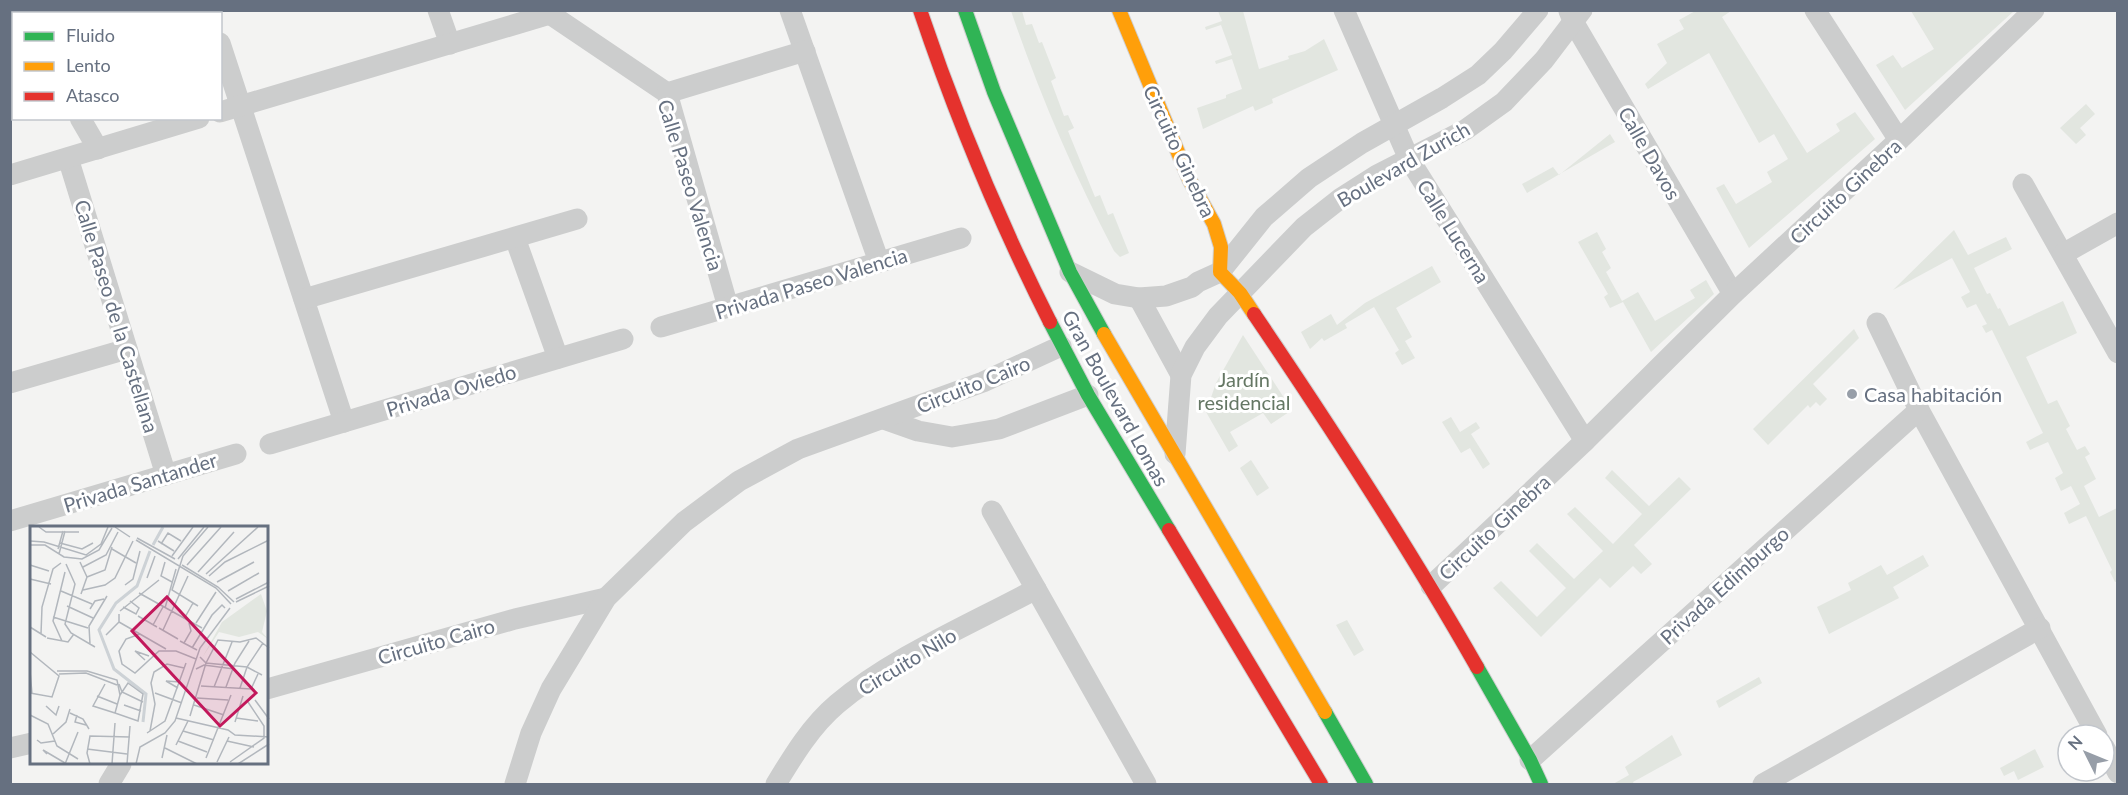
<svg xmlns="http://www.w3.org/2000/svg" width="2128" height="795" viewBox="0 0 2128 795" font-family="Lato,sans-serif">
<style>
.green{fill:#e2e6e0}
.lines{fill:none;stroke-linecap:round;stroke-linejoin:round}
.fast-casing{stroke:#cfcfd0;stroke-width:16}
.slow-casing{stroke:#cfcfd0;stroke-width:16}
.jam-casing{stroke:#cfcfd0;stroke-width:16}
.street{stroke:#cccdcd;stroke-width:21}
.fast{stroke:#30b455;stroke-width:14}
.slow{stroke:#ff9f0a;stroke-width:14}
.jam{stroke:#e5322d;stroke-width:14}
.poi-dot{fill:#979ea8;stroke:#fff;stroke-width:2}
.labels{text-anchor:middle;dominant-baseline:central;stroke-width:6;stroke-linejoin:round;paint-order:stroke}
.street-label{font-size:20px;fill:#667080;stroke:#fff}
.park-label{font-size:20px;fill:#657764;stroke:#fff}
.poi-label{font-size:20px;fill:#667080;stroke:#fff;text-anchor:start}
.inset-river{fill:none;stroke:#cdd2d6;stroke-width:3}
.inset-road{fill:none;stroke:#b2b7bd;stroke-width:1.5}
.view{fill:#c2185b;fill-opacity:0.15;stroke:#c2185b;stroke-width:3}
.inset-edge{fill:none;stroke:#667080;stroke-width:3}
</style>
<rect width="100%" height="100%" fill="#f3f3f2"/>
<g class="green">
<path d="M 1697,10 L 1731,11 L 1722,17 L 1807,153 L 1840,131 L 1836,124 L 1855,112 L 1875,139 L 1749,248 L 1716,188 L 1724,184 L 1736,204 L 1772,182 L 1767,172 L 1788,159 L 1774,134 L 1759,143 L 1709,53 L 1648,89 L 1645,84 L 1667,63 L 1657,44 L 1684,29 L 1679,20 Z"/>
<path d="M 1011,11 L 1022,11 L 1026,25 L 1032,24 L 1039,43 L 1042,42 L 1056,78 L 1051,81 L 1064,116 L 1068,115 L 1074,128 L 1068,131 L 1095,197 L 1100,195 L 1108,215 L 1113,213 L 1129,253 L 1120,257 L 1114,251 C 1074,174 1039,93 1011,11 Z"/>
<path d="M 1218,11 L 1243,11 L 1259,69 L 1289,59 L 1288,56 L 1305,51 L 1324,39 L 1338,70 L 1272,99 L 1273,103 L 1255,111 L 1253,106 L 1203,129 L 1197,108 L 1226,98 L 1226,95 L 1242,89 L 1232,59 L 1216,64 L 1215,61 L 1232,55 L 1221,25 L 1206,30 L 1205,27 L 1222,21 Z"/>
<path d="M 1950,11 L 2014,11 L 1905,110 L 1876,65 L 1893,55 L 1902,68 L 1934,49 L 1911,11 Z"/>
<path d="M 2086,104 L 2095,114 L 2080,128 L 2086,135 L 2076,144 L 2060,128 Z"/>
<path d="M 1610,134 L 1615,142 L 1527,193 L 1522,184 L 1553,167 L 1559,175 Z"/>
<path d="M 1954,230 L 1968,255 L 2006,237 L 2012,249 L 1974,268 L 1987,294 L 1990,293 L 1998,309 L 2000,308 L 2009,326 L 2063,301 L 2077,333 L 2026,357 L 2048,404 L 2057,400 L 2070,426 L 2066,429 L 2077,450 L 2085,446 L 2090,454 L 2085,457 L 2096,479 L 2084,486 L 2099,517 L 2117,508 L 2118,581 L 2115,582 L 2110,572 L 2112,570 L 2086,516 L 2069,524 L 2064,513 L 2080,504 L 2071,486 L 2061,491 L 2055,478 L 2063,473 L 2048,442 L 2030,450 L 2026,442 L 2043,433 L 1992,330 L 1986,333 L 1982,326 L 1987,324 L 1976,304 L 1967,308 L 1961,297 L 1970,292 L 1952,258 L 1893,290 Z"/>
<path d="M 1597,232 L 1606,249 L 1602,252 L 1611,268 L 1606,272 L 1622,301 L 1638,292 L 1655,321 L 1695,298 L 1690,290 L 1706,280 L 1714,294 L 1651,352 L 1623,302 L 1610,308 L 1604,297 L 1608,294 L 1578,242 Z"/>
<path d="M 1432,266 L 1441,282 L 1396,308 L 1412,337 L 1405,341 L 1415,358 L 1402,365 L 1395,353 L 1399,350 L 1374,307 L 1345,324 L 1347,328 L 1324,341 L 1322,338 L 1310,349 L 1301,332 L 1331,314 L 1337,325 L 1365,303 Z"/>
<path d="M 1854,329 L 1859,338 L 1813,384 L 1827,399 L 1820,406 L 1816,402 L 1810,408 L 1808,405 L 1768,445 L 1753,429 Z"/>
<path d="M 1243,335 L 1292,410 L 1271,424 L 1263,413 L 1230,432 L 1238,446 L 1229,452 L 1206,412 L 1216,383 Z"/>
<path d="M 1451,417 L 1460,432 L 1476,422 L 1480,428 L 1471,434 L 1490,464 L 1483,469 L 1470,448 L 1461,453 L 1442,422 Z"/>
<path d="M 1251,460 L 1269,488 L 1257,496 L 1240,468 Z"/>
<path d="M 1612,470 L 1649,506 L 1679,477 L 1691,489 L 1634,545 L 1652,564 L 1641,574 L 1633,566 L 1610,588 L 1600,578 L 1541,637 L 1493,588 L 1501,581 L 1537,617 L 1566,588 L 1529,551 L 1537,543 L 1574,579 L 1603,551 L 1567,514 L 1575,507 L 1613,544 L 1642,514 L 1605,478 Z"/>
<path d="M 1923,555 L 1929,566 L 1893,587 L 1899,598 L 1829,634 L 1817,607 L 1851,590 L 1848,583 L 1881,565 L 1887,575 Z"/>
<path d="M 1347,620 L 1364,650 L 1354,656 L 1336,625 Z"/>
<path d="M 1759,677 L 1762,683 L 1719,708 L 1716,701 Z"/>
<path d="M 1672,735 L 1682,755 L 1633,782 L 1634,784 L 1613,784 L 1629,775 L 1625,767 Z"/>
<path d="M 2035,749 L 2044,767 L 2018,780 L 2014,771 L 2004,776 L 2000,768 Z"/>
</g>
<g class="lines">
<g class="fast-casing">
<g id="fast">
<path d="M 965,10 L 994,92 L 1070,272 L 1104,334"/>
<path d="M 1050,322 L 1088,395 L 1169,530"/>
<path d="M 1477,667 L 1530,760 L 1541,784"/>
<path d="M 1325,712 L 1366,784"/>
</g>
</g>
<g class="slow-casing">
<g id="slow">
<path d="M 1119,10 L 1189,179 L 1214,224 L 1221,247 L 1220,272 L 1240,293 L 1254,314"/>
<path d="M 1104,334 L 1325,712"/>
</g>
</g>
<g class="jam-casing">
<g id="jam">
<path d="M 920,10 C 956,117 999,221 1050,322"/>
<path d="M 1254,314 C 1332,429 1408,546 1477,667"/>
<path d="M 1169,530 L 1321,784"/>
</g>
</g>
<g class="street">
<path d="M 14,10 L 16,14"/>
<path d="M 209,10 L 210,14"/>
<path d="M 438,10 L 450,44"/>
<path d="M 790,10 L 879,262"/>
<path d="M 1344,10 L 1409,159 L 1585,441"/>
<path d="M 1815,10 L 1899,140"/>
<path d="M 1569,11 L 1574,23 L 1733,294"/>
<path d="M 550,14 L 667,93 L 728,307"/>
<path d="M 220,43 L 344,422"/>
<path d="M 667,93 L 805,51"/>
<path d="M 220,112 L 550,14 L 555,10"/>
<path d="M 80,118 L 98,149"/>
<path d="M 68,158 L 166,475"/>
<path d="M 10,175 L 199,118"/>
<path d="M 2023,184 L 2118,353"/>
<path d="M 515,238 L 558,358"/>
<path d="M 2063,254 L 2118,223"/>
<path d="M 1070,272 L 1115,294 L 1139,298 L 1166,296 L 1192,287 L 1198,282 L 1220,272 L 1264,217 L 1309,178 L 1362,143 L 1442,98 L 1478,75 L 1503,51 L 1538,10"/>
<path d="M 1139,298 L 1181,375"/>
<path d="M 304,299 L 577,219"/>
<path d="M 1877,323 L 1919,410 L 2097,735"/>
<path d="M 661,327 L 961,238"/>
<path d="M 10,383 L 127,349"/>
<path d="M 884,419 L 918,431 L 952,437 L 999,429 L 1088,395"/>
<path d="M 270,444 L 623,339"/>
<path d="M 1175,454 L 1181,375 L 1195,347 L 1218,316 L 1304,227 L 1341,198 L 1377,175 L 1465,130 L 1504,102 L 1544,60 L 1582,10"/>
<path d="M 992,511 L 1146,784"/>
<path d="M 10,521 L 236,454"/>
<path d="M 1431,586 L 1585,441 L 1733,294 L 1899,140 L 2034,10"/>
<path d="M 267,689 L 515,619 L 606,598"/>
<path d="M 2104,747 L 2118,773"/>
<path d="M 10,748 L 32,743"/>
<path d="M 1530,760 L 1919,410"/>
<path d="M 109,784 L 121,764"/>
<path d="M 515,784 L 531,733 L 551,689 L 606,598 L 684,522 L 739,481 L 798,449 L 983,382 L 1061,346"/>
<path d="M 776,784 C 793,756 811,726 837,704 C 893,657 971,624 1036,589"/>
<path d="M 1763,784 L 2040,628"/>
</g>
<use href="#fast" class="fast"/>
<use href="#slow" class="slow"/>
<use href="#jam" class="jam"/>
</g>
<circle class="poi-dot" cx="1852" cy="394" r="6"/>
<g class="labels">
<g class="street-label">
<text transform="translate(1180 151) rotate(65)">Circuito Ginebra</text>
<text transform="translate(1650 153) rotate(60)">Calle Davos</text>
<text transform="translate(1403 164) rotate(-30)">Boulevard Zurich</text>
<text transform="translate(691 185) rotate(73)">Calle Paseo Valencia</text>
<text transform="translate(1845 191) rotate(-43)">Circuito Ginebra</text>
<text transform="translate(1454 231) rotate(58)">Calle Lucerna</text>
<text transform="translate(811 283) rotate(-17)">Privada Paseo Valencia</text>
<text transform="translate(117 316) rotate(73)">Calle Paseo de la Castellana</text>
<text transform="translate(973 384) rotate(-22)">Circuito Cairo</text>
<text transform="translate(451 390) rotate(-17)">Privada Oviedo</text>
<text transform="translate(1116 398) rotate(61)">Gran Boulevard Lomas</text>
<text transform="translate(140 482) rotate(-17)">Privada Santander</text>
<text transform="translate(1494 527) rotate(-43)">Circuito Ginebra</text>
<text transform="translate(1724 585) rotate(-42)">Privada Edimburgo</text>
<text transform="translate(436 641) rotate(-16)">Circuito Cairo</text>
<text transform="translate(907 661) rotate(-31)">Circuito Nilo</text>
</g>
<g class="park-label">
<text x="1244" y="379">Jardín<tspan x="1244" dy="23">residencial</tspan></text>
</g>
<g class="poi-label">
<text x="1864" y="394">Casa habitación</text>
</g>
</g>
<g transform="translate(30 526)">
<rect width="238" height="238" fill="#f3f3f2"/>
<path d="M 231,68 L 237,85 L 232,106 L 238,113 L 228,106 L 209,111 L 189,106 L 172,132 L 192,96 Z" fill="#e2e6e0"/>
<path class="inset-river" d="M 123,19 L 133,1M 113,196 L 116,168 L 84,143 L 69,104 L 86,77 L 107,60 L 120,25"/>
<path class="inset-road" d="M 9,1 L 16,6 L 49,6M 85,1 L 100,11M 107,12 L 145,33M 106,14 L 186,62 L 201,78M 0,15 L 14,16 L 56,29 L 71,18 L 78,1M 128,15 L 144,25M 30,17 L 52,23 L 63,17M 131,18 L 138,7 L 151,15M 0,19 L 15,19 L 34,31 L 52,33 L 69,24 L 82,2M 28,23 L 33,5M 82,23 L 106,37M 29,28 L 35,5M 142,30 L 163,1M 148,33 L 174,1M 50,36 L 57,51 L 51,68M 135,36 L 131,50 L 142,56M 36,38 L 45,58 L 35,98 L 41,107 L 65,121M 0,39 L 19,45M 152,39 L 188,61 L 204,76M 157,39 L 191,1M 53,41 L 76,29 L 88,6M 168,46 L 204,6M 176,48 L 228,1M 179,50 L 195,36 L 239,14M 57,51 L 75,44 L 82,21M 117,52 L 125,30M 0,53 L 21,58M 187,56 L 224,36M 95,59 L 103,53 L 110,25M 53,64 L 75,59 L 85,52 L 103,15M 31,65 L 62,78M 198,65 L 229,47M 109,67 L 172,102M 206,73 L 239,56M 206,76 L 239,60M 37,80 L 63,92M 168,80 L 142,64 L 153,30 L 178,1M 93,81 L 106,88 L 109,82 L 100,75M 135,82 L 146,43M 60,83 L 65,75 L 74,73M 90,85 L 129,54M 108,90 L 127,101M 23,91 L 58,102M 154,93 L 163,77M 89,96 L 136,123M 166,97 L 186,66M 123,99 L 133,81M 0,101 L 16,111M 129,102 L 148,113M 133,104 L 158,50M 11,108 L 12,81 L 23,43 L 31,37M 110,108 L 96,113 L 89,125 L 92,138 L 105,147 L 129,125 L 146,125 L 166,133M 76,109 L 89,96 L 89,88M 17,112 L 38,116 L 44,108M 32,115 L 23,95 L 35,46M 150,115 L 167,124M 154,117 L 161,105 L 159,97M 60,118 L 59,100 L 77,70M 162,122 L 182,89 L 192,79 L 195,82M 0,126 L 29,150 L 22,171 L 0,167M 170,131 L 176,137 L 217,141 L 232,149M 115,134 L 105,125 L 119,130M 166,143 L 174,139 L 204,143M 0,145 L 2,168M 27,145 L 57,145 L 87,154 L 90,169 L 85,187 L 108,195 L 113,168 L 98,157 L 90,169M 29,148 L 56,147 L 87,159M 75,158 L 63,180 L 85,187M 89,158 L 92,166 L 113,176M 171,160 L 221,163 L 228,148M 184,161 L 202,116M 196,161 L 205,137 L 219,115M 148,162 L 136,155 L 150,156M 210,162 L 217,141 L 233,117M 125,167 L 152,177M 67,170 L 87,178M 167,172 L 198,174M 225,174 L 239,193M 94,179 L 111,185M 164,179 L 194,189M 16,180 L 26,189 L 29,180M 40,187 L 53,193 L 59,203M 0,189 L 18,198 L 27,220 L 48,233M 47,189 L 45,196 L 56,199M 160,190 L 176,137 L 188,114 L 210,116 L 226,112 L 239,122M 146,192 L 198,204 L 205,209 L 239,211M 206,192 L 228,195M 205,196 L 213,170M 120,205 L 125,178 L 121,157 L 124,146 L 137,138 L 154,142M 153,205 L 184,214M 117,207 L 135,195 L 156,137M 23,208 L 36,196 L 40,183M 7,214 L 11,217 L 25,215M 148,215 L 177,226M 197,215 L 224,221M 146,219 L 158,195M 135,222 L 167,238M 57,223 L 97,228M 17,228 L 13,224 L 35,237M 132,232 L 137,209M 176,232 L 201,169M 187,236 L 199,211M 200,236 L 234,212 L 234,200 L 218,176M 35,238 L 48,206M 60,238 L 57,227 L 60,210 L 100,211M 82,238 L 85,197M 97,238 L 100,200M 106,238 L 110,221 L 135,207 L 145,195 L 170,122 L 200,82M 208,238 L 239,218"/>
<path class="view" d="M 137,71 L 226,167 L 190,200 L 102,105 Z"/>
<rect width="238" height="238" class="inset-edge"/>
</g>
<rect width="2128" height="795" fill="none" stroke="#667080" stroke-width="24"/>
<rect x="12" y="12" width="210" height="108" fill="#ffffff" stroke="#c2c6cc" stroke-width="1.5"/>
<rect x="24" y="32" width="30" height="9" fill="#30b455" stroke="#c2c6cc" stroke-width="1.5"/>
<text x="66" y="42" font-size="18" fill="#667080">Fluido</text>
<rect x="24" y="62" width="30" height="9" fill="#ff9f0a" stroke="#c2c6cc" stroke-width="1.5"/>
<text x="66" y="72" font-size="18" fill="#667080">Lento</text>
<rect x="24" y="92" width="30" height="9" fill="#e5322d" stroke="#c2c6cc" stroke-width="1.5"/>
<text x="66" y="102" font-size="18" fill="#667080">Atasco</text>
<g transform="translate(2086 753) rotate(313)"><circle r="28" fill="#ffffff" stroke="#c2c6cc" stroke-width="1.5"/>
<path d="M0-4.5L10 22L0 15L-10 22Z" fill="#979ea8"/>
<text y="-9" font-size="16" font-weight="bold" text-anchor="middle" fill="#667080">N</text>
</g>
</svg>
